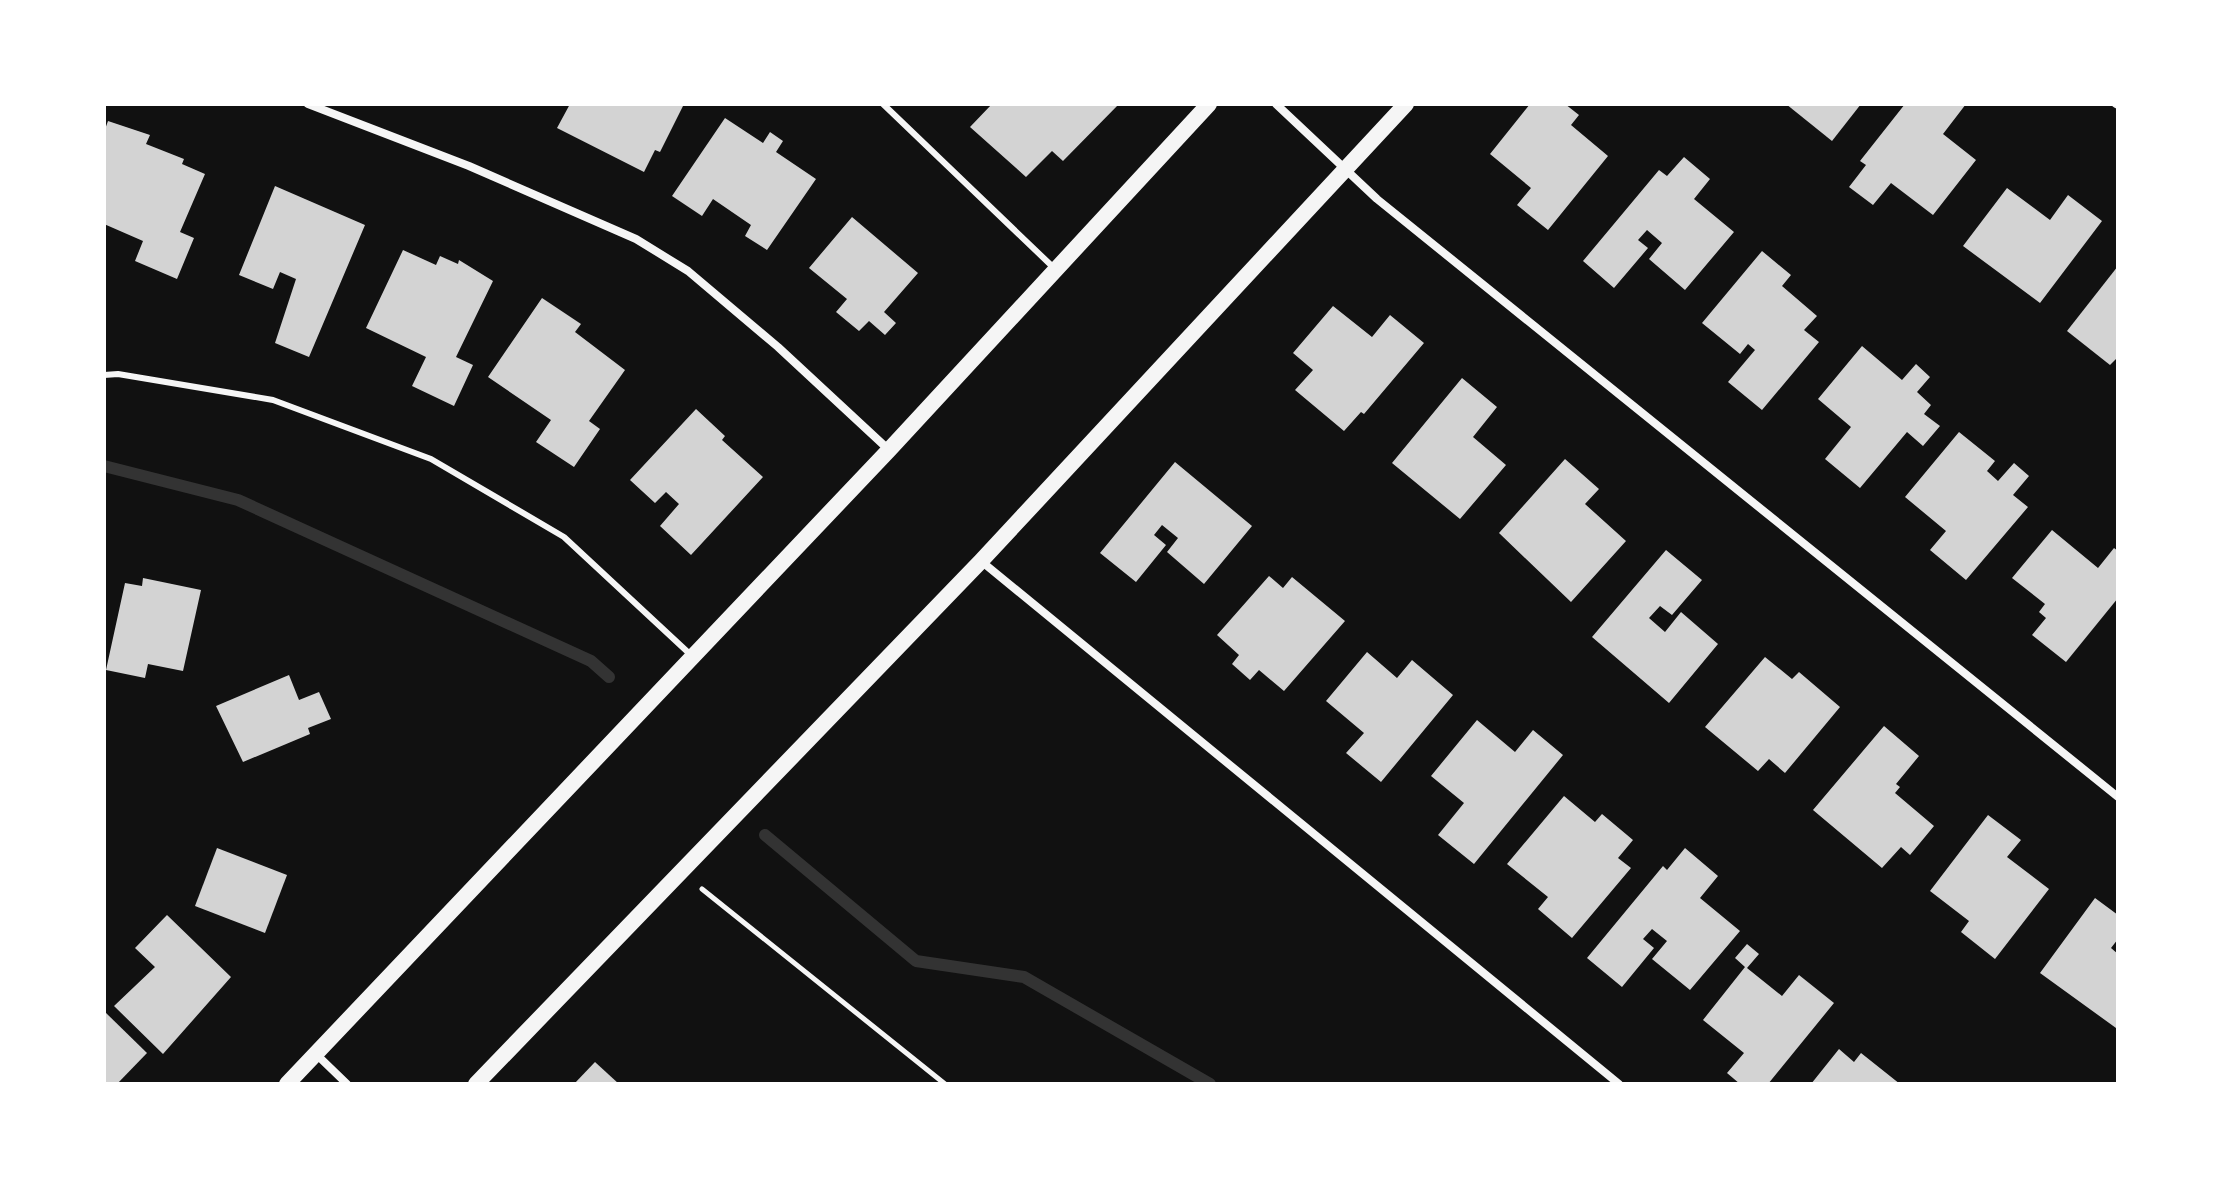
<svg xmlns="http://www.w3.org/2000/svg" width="2222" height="1188" viewBox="0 0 2222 1188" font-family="'Public Sans',sans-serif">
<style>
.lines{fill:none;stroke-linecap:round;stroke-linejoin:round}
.stream{stroke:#333;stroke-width:12}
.building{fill:#d3d3d3}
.path{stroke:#f5f5f5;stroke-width:5}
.service{stroke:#f5f5f5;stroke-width:6}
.minor{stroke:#f5f5f5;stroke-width:8}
.secondary{stroke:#f5f5f5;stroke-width:16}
</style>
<rect width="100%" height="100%" fill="#111"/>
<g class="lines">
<g class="stream">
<path d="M 104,466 L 238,500 L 591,661 L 609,677"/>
<path d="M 765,835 L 916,961 L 1024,977 L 1210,1084"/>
</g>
</g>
<g class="building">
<path d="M 570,104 L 684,104 L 660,152 L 655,150 L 644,172 L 557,128 Z"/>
<path d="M 992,104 L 1119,104 L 1063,161 L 1052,151 L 1026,177 L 970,127 Z"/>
<path d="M 1530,104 L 1565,104 L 1579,115 L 1571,125 L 1608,156 L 1548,230 L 1517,205 L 1531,188 L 1490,154 Z"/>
<path d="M 1786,104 L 1861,104 L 1832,141 Z"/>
<path d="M 1905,104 L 1966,104 L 1943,134 L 1976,160 L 1933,215 L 1891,183 L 1873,205 L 1849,187 L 1866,165 L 1860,161 Z"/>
<path d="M 725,118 L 763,143 L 770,132 L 783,141 L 776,152 L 816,179 L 767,250 L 745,236 L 751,225 L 713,199 L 702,216 L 672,196 Z"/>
<path d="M 108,121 L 150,135 L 146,144 L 184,159 L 182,164 L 205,174 L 180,232 L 194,238 L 177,279 L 135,261 L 143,241 L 104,224 L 104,132 Z"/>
<path d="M 1684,157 L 1710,179 L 1694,199 L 1734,232 L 1685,290 L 1649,259 L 1662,243 L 1647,230 L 1638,240 L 1648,248 L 1614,288 L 1583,261 L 1659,170 L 1667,176 Z"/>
<path d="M 275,186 L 365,225 L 309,357 L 275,343 L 296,279 L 280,272 L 273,289 L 239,275 Z"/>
<path d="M 2007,188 L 2050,220 L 2068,195 L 2102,221 L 2040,303 L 1963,246 Z"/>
<path d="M 852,217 L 918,273 L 884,312 L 896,323 L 885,335 L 869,321 L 859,331 L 836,312 L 847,299 L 809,268 Z"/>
<path d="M 403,250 L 436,265 L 440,256 L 458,264 L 459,260 L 493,281 L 456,357 L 473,365 L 454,406 L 412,386 L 426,357 L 366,328 Z"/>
<path d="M 1762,251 L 1791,275 L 1782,286 L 1817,316 L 1804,330 L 1819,342 L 1762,410 L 1728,382 L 1755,350 L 1748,344 L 1740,354 L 1702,323 Z"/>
<path d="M 2118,266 L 2118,357 L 2110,365 L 2067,331 Z"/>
<path d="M 542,298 L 581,324 L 575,332 L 625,370 L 589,421 L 600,429 L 574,467 L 536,442 L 551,420 L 488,377 Z"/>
<path d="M 1333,306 L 1372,337 L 1390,315 L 1424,343 L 1364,414 L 1361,412 L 1344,431 L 1295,390 L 1313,370 L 1293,353 Z"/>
<path d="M 1862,346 L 1902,380 L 1916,364 L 1930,377 L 1917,392 L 1931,405 L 1924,414 L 1940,426 L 1923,446 L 1907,432 L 1860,488 L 1825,459 L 1851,427 L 1818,399 Z"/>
<path d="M 1462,378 L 1497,407 L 1473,437 L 1506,465 L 1460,519 L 1392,463 Z"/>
<path d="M 696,409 L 725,436 L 722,440 L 763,477 L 691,555 L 660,526 L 679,504 L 666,492 L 655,503 L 630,480 Z"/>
<path d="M 1959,432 L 1995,461 L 1987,471 L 1998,481 L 2014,463 L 2029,476 L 2013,495 L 2028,507 L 1966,580 L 1930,550 L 1946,531 L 1905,497 Z"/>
<path d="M 1565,459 L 1599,489 L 1585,504 L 1626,541 L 1571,602 L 1499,533 Z"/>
<path d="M 1175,462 L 1252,526 L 1204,584 L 1167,552 L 1178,538 L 1162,525 L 1154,535 L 1166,545 L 1136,582 L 1100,553 Z"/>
<path d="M 2052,530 L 2098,568 L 2114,548 L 2118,551 L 2118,598 L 2066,662 L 2032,635 L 2046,618 L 2039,612 L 2045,604 L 2012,578 Z"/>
<path d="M 1666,550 L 1702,580 L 1672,615 L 1660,606 L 1649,618 L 1665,632 L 1681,612 L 1718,644 L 1669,703 L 1592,637 Z"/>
<path d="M 1269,576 L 1283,588 L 1292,577 L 1345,621 L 1284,691 L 1259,670 L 1250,680 L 1232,664 L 1239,655 L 1217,635 Z"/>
<path d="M 143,578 L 201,590 L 183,671 L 148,664 L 145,678 L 106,670 L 125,583 L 142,586 Z"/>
<path d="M 1367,652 L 1397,678 L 1412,660 L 1453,695 L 1381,782 L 1346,753 L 1364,733 L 1326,701 Z"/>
<path d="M 1765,657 L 1792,679 L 1799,672 L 1840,707 L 1785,773 L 1769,759 L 1758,771 L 1705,727 Z"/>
<path d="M 289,675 L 299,700 L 319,692 L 331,719 L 308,728 L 310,734 L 243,762 L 216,706 Z"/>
<path d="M 1477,720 L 1515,752 L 1533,730 L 1563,755 L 1474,864 L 1438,835 L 1464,803 L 1431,776 Z"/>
<path d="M 1884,726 L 1919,756 L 1896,784 L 1900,787 L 1895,793 L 1934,826 L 1910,855 L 1901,847 L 1882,868 L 1813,810 Z"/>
<path d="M 1564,796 L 1595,822 L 1602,814 L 1633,840 L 1618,858 L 1631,868 L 1572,938 L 1538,909 L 1548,897 L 1507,864 Z"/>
<path d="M 1988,815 L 2021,840 L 2007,857 L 2049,889 L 1995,959 L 1961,932 L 1969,921 L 1930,891 Z"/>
<path d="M 217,848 L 287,875 L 265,933 L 195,906 Z"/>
<path d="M 1685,848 L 1718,876 L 1700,898 L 1740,931 L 1690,990 L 1652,959 L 1667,941 L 1652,929 L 1643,939 L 1654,948 L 1622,987 L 1587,958 L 1663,866 L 1667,870 Z"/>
<path d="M 2095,898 L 2118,915 L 2118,939 L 2111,948 L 2118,954 L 2116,1028 L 2040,973 Z"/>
<path d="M 167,915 L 231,977 L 163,1054 L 114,1006 L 155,967 L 135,948 Z"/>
<path d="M 1747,944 L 1759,954 L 1747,968 L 1782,996 L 1799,975 L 1834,1003 L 1768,1084 L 1740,1084 L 1727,1073 L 1744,1053 L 1703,1020 L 1745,967 L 1735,958 Z"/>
<path d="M 104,1011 L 147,1053 L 117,1084 L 104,1084 Z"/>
<path d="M 1839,1049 L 1854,1062 L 1861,1053 L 1900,1084 L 1811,1084 Z"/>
<path d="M 595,1062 L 619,1084 L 574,1084 Z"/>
</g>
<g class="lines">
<path class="path" d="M 702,889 L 945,1084"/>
<g class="service">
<path d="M 883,104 L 1054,268"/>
<path d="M 104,375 L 118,374 L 273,400 L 431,459 L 564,537 L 692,656"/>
</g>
<g class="minor">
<path d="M 308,104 L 469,166 L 636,239 L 688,271 L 778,347 L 889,450"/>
<path d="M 1276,104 L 1377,199 L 2118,797"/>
<path d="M 2116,104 L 2118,105"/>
<path d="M 981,561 L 1619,1084"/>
<path d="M 316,1054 L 347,1084"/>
</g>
<g class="secondary">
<path d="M 287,1084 L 889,450 L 1209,104"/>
<path d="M 476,1084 L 981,561 L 1406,104"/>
</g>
</g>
<rect width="2222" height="1188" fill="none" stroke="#ffffff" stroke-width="212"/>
</svg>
